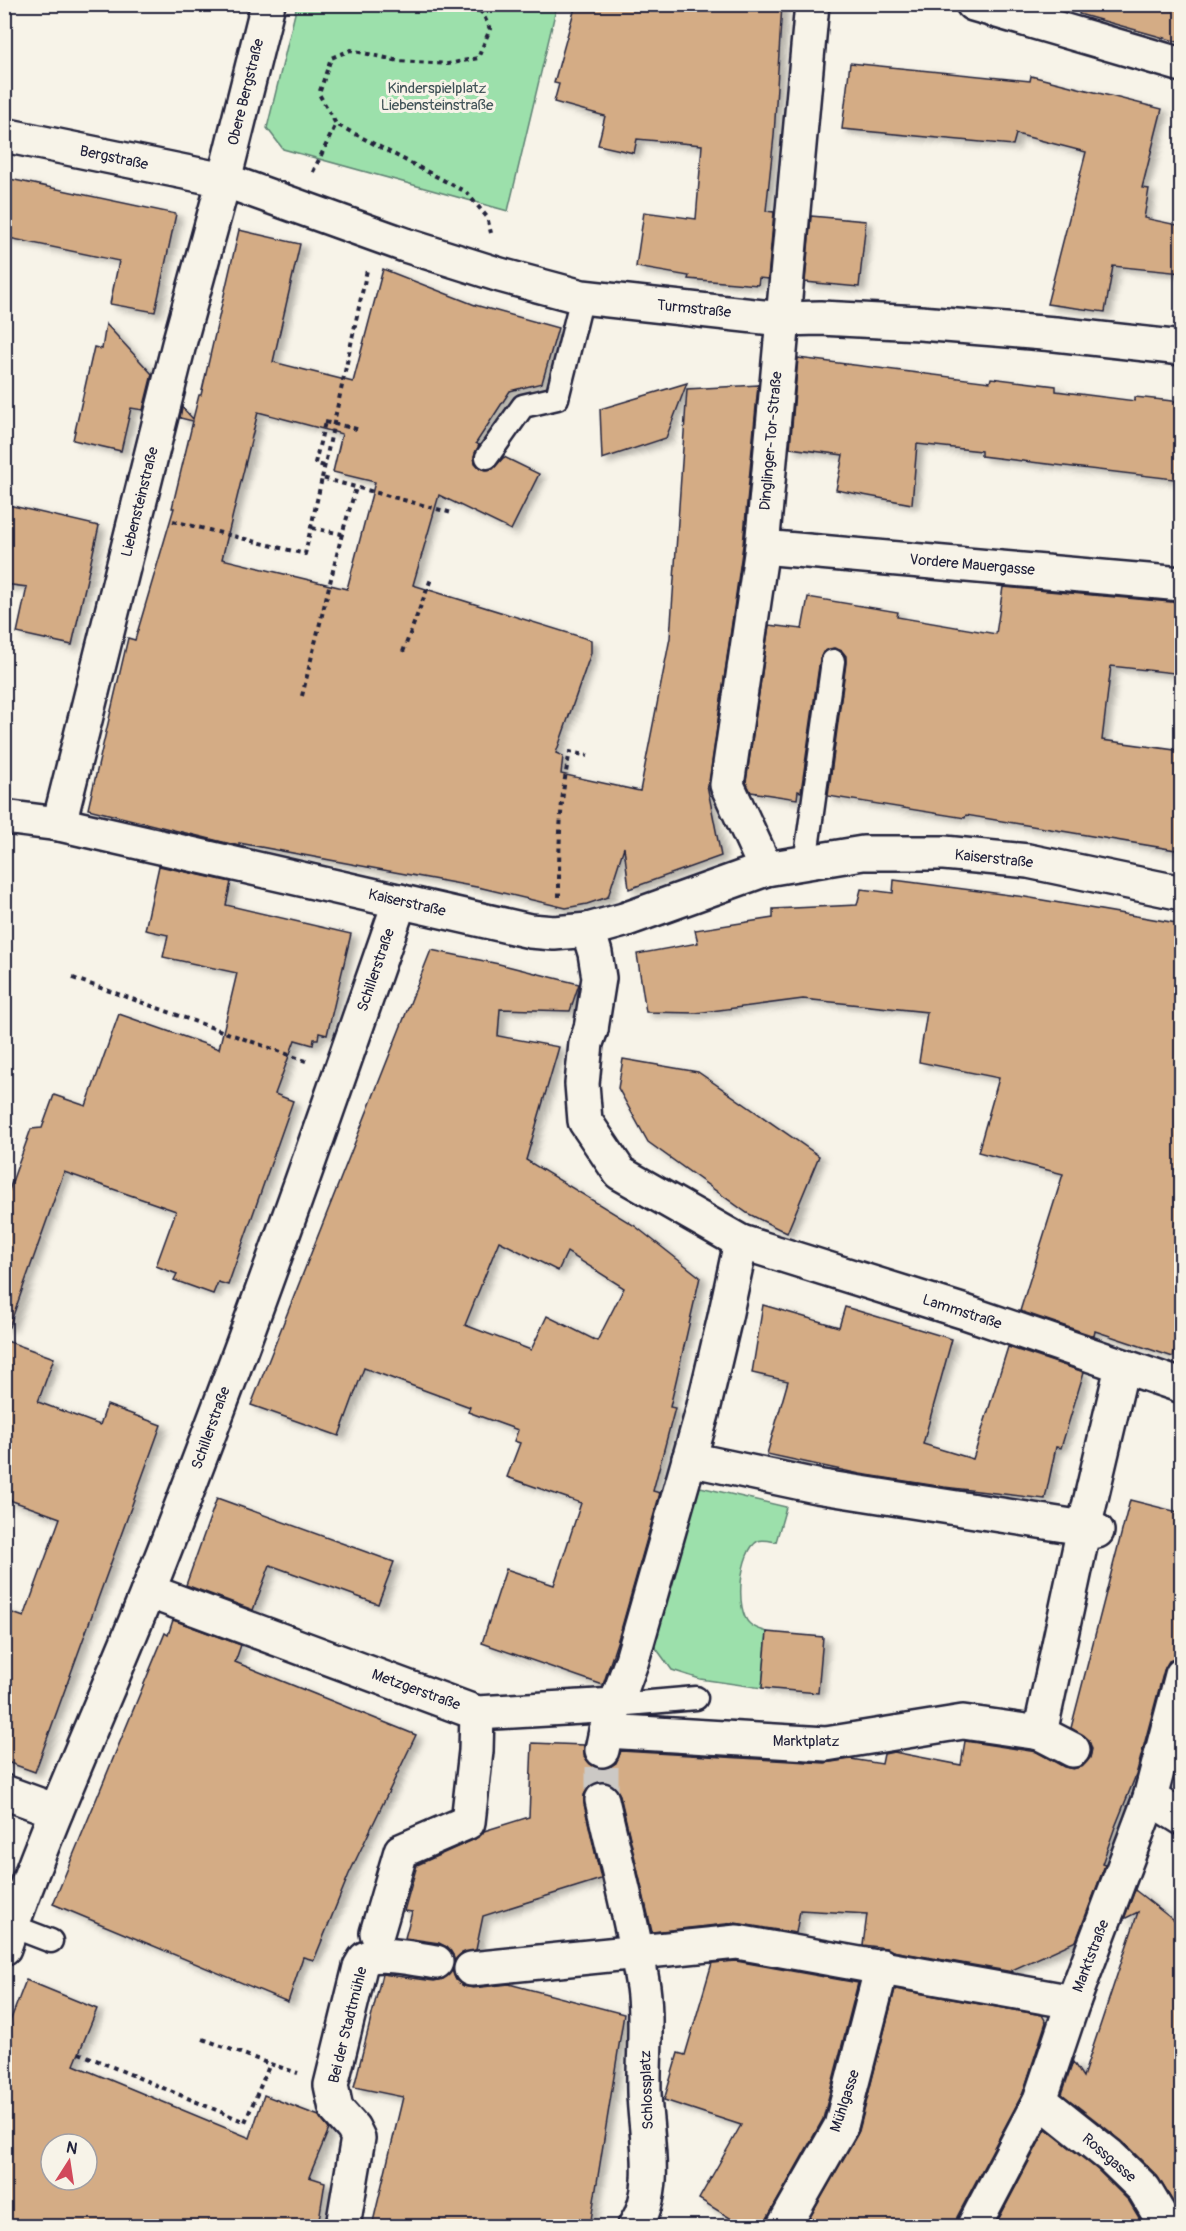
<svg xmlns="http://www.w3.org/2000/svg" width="1186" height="2231" viewBox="0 0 1186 2231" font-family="Pangolin,sans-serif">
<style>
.green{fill:#9ce0ab;stroke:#5f8173;stroke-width:1.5}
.building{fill:#d4ac85;stroke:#22223b;stroke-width:1.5;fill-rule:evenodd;filter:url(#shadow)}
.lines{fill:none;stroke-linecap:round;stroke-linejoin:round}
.pedestrian-tunnel{stroke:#ccc9c5;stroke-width:33;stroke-dasharray:33 16;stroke-linecap:butt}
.service-casing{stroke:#22223b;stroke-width:27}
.pedestrian-casing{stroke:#22223b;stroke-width:38}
.minor-casing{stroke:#22223b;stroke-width:38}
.tertiary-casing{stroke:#22223b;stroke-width:38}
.path{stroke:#22223b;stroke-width:4;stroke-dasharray:4.5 4.5;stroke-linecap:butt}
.service{stroke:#f7f3e8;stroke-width:22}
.pedestrian{stroke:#f7f3e8;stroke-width:33}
.minor{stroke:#f7f3e8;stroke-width:33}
.tertiary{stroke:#f7f3e8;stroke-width:33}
.path-bridge{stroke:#22223b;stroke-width:4;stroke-dasharray:4.5 4.5;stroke-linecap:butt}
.labels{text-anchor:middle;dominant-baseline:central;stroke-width:6;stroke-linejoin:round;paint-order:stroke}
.park-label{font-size:15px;fill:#405257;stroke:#f7f3e8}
.street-label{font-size:15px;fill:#22223b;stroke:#f7f3e8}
</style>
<defs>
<filter id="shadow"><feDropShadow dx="6" dy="4" stdDeviation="3" flood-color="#0004"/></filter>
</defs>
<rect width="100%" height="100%" fill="#f7f3e8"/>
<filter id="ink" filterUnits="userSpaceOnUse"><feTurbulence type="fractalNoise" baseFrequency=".0167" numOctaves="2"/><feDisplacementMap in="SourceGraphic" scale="12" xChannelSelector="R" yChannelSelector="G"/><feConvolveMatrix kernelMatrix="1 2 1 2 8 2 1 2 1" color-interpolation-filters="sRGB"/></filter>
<g filter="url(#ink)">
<g class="green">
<path d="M 297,5 L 557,5 L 508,211 L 283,149 L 267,128 Z"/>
<path d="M 696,1486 L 786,1507 L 776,1542 C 771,1541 763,1539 758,1541 C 740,1550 734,1611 750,1624 C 754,1628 762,1630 767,1632 L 762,1688 L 700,1679 L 672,1670 L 653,1644 Z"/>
</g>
<g class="building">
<path d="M 576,4 L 782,4 L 774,136 L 766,211 L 774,212 L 768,279 L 759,278 L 758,285 L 688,279 L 689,276 L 636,267 L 644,212 L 696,219 L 702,145 L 637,139 L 634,153 L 598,145 L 605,116 L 554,102 L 559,84 L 554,83 Z"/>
<path d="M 1080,4 L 1182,4 L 1182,43 L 1079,14 Z"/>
<path d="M 850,63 L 1030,81 L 1031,76 L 1162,109 L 1142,188 L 1149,189 L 1144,218 L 1182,226 L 1182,273 L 1113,266 L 1105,312 L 1047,304 L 1086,152 L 1016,134 L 1013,145 L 842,129 Z"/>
<path d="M 10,179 L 176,214 L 155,312 L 110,304 L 119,261 L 4,237 L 4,186 L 9,187 Z"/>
<path d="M 811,216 L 866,221 L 859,287 L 805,282 Z"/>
<path d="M 239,230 L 300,244 L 273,362 L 353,382 L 383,269 L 475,305 L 558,328 L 542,383 L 510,391 L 476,443 L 479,445 L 474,456 L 475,463 L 480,468 L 486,470 L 493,469 L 504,457 L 539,474 L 511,530 L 439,495 L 413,585 L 591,640 L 591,653 L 556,753 L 563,756 L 561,774 L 640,791 L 670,638 L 687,389 L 758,385 L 743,545 L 709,785 L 707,785 L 721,856 L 629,889 L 624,847 L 608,897 L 587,904 L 566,908 L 482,888 L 378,869 L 239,843 L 239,846 L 88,809 L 128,638 L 135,640 L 174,508 L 172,508 L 193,421 L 180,418 L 182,407 L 193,419 L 199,395 L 201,395 ZM 258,412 L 342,434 L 333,472 L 375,482 L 347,589 L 222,559 Z"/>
<path d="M 106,324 L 152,374 L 143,410 L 131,408 L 121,451 L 73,440 L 94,347 L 102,349 Z"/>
<path d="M 798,358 L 990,382 L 991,378 L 1056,386 L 1056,391 L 1135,401 L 1135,397 L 1182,402 L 1182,480 L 981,456 L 981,451 L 917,444 L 912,504 L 836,490 L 843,455 L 790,448 Z"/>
<path d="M 687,383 L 666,438 L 602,459 L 600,409 Z"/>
<path d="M 4,504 L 99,526 L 72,645 L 17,633 L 27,587 L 4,584 Z"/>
<path d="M 1003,587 L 1182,603 L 1182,670 L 1174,669 L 1174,673 L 1111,666 L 1102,740 L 1182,751 L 1182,851 L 966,815 L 965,818 L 828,796 L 846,663 L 846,656 L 842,651 L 834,648 L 823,652 L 820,659 L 801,792 L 798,791 L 797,799 L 751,792 L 746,782 L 769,625 L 802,629 L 808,597 L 898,612 L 897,617 L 996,634 Z"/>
<path d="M 159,866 L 231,882 L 226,905 L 351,934 L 327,1035 L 319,1033 L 318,1039 L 314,1039 L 313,1045 L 295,1040 L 275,1094 L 293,1101 L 228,1285 L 218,1282 L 213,1294 L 174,1280 L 177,1274 L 156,1266 L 176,1211 L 64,1172 L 9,1327 L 4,1327 L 4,1204 L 31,1129 L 42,1128 L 54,1095 L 86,1106 L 119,1014 L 219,1049 L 237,973 L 163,957 L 168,935 L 145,930 Z"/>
<path d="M 894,880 L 1025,897 L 1182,924 L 1182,1328 L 1173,1357 L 1095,1331 L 1094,1336 L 1020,1311 L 1063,1174 L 978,1152 L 999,1078 L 919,1062 L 927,1012 L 803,999 L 696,1013 L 646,1012 L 637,954 L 698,943 L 695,930 L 773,918 L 773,909 L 857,905 L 861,889 L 893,893 Z"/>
<path d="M 431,950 L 499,964 L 579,984 L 570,1011 L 500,1009 L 498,1036 L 559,1047 L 526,1160 L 635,1226 L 700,1277 L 670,1407 L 675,1408 L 653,1491 L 660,1493 L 621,1630 L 603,1685 L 482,1643 L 506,1569 L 554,1585 L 581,1503 L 507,1477 L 520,1443 L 514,1441 L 518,1430 L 468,1412 L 470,1407 L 364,1368 L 339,1436 L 251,1405 ZM 499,1241 L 558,1271 L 567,1252 L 624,1288 L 597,1341 L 547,1316 L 531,1350 L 465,1325 Z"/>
<path d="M 623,1059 L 698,1072 L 819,1156 L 787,1233 L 747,1213 L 648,1142 L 618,1088 Z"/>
<path d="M 763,1305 L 839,1327 L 845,1307 L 952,1339 L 923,1444 L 973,1459 L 1008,1347 L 1084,1372 L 1061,1448 L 1056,1447 L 1045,1499 L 944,1487 L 860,1474 L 767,1454 L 788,1381 L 752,1373 Z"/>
<path d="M 4,1340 L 54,1358 L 38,1402 L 100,1425 L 107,1405 L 161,1425 L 35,1772 L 4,1761 L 4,1610 L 24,1617 L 60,1518 L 4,1498 Z"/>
<path d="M 217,1498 L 394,1562 L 378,1604 L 270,1565 L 253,1610 L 186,1585 Z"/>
<path d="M 1130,1500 L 1182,1513 L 1182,1657 L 1169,1661 L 1164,1670 L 1136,1775 L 1115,1827 L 1102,1864 L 1105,1865 L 1076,1941 L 1012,1970 L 1013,1972 L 892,1951 L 886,1948 L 863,1945 L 867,1914 L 800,1910 L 796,1933 L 735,1923 L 652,1932 L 620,1795 L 615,1787 L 607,1782 L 598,1782 L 589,1787 L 584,1795 L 584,1804 L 601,1879 L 483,1916 L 476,1950 L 461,1954 L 454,1961 L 453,1955 L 447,1947 L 439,1943 L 405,1938 L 412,1912 L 404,1911 L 417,1865 L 475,1839 L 484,1831 L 529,1817 L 532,1743 L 584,1745 L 584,1756 L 590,1764 L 599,1768 L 608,1768 L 616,1763 L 621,1751 L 825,1763 L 851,1759 L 882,1764 L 884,1754 L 894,1752 L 961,1765 L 965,1741 L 1037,1752 L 1064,1767 L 1073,1769 L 1083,1766 L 1090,1758 L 1092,1749 L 1088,1739 L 1071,1728 Z"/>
<path d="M 173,1620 L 241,1645 L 235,1662 L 416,1735 L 349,1874 L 314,1960 L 303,1957 L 288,2002 L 53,1904 L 165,1633 L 168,1635 Z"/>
<path d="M 767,1632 L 823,1637 L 818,1693 L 762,1688 Z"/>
<path d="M 1182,1751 L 1182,1785 L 1174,1781 Z"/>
<path d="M 1135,1890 L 1182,1927 L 1182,2201 L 1176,2207 L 1157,2176 L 1122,2141 L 1062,2094 L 1073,2062 L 1083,2077 L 1138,1912 L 1124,1919 Z"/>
<path d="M 736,1961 L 858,1983 L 823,2119 L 768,2217 L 765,2226 L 743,2226 L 699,2199 L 741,2125 L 664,2100 L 678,2053 L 685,2055 L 712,1963 Z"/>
<path d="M 452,1970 L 456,1980 L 464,1986 L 473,1988 L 509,1984 L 624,2014 L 590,2226 L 372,2226 L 403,2097 L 354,2087 L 382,1974 L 434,1981 L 443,1979 Z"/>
<path d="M 26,1980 L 97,2009 L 74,2065 L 250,2138 L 264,2095 L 319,2116 L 329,2129 L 309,2177 L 325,2182 L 318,2226 L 4,2226 L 4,2037 ZM 51,2144 L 87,2144 L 87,2180 L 51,2180 Z"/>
<path d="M 895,1989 L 1042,2015 L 1046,2022 L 1023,2093 L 957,2217 L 955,2226 L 805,2226 L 859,2131 Z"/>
<path d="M 1046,2129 L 1098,2170 L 1129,2201 L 1144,2226 L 995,2226 Z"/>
</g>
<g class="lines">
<path class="pedestrian-tunnel" d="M 602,1800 L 602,1750"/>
<g class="service-casing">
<g id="service">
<path d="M 487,457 L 523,406 L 557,398 L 582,297"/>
<path d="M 805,863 L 833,661"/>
<path d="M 616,1705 L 696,1698"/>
<path d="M 12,1926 L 51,1941"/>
</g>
</g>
<g class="pedestrian-casing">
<g id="pedestrian">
<path d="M 591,1029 L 586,1043 L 582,1084 L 585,1121 L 620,1173 L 741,1242 L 965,1312 L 1182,1386"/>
<path d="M 689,1459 L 816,1486 L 1084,1528 L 1122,1367"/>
<path d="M 606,1731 L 826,1744 L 963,1722 L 1040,1733"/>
<path d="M 602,1750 L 606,1731 L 632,1660 L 702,1414 L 725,1317 L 741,1242"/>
<path d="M 1073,1750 L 1040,1733 L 1084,1528 L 1097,1531"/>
<path d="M 1150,1798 L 1182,1818"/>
<path d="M 602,1800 C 616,1862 633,1924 643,1987 C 648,2023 643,2057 644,2092 C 645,2134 660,2189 635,2226"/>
<path d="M 377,1933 L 401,1851 L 468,1822 L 476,1751 L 477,1713"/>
<path d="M 471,1969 L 737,1942 L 1073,2002"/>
<path d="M 1040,2100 L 1110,2156 L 1144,2189 L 1166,2226"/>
<path d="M 343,2226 L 358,2138 L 353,2128 L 336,2109 L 331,2085 L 360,1967 C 362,1964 363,1961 365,1959 C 375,1950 422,1960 436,1962"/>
<path d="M 784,2226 L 841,2126 L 882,1966"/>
<path d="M 974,2226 L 1040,2100 L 1073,2002 L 1150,1798 L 1182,1675"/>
</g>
</g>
<g class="minor-casing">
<g id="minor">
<path d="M 973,4 L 1182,65"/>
<path d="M 762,547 L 1182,584"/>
<path d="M 4,817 L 59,824 L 530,931 L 554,933 L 588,930 L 624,920 L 766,869 L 863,853 L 944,853 L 1028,861 L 1182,893"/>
<path d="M 59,824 L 179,344 L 224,180 L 268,4"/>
<path d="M 766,869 L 727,785 L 762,547 L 812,4"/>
<path d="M 588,930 L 595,953 L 599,978 L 591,1029"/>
<path d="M 148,1591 L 477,1713 L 616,1705"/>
<path d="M 4,1792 L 56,1811"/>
<path d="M 4,1948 C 50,1815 111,1687 162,1556 C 247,1340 324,1121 400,901"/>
</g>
</g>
<g class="tertiary-casing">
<path id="tertiary" d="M 4,135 L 224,180 L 405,245 L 500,275 L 582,297 L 782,319 L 820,318 L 920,323 L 1055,334 L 1182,348"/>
</g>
<g class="path">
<path d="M 473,4 L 483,14 L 490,29 L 478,58 L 448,64 L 399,61 L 351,50 L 331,58 L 319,94 L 336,124 L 466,192 L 487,217 L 491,233"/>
<path d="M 313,172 L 336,124"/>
<path d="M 344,426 L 361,430"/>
<path d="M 324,466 L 315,463 L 325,422"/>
<path d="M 322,478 L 367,270"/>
<path d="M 173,521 L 305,554 L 322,478 L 452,513"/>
<path d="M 312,528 L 342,534 L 356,488"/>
<path d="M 403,652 L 431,579"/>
<path d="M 302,696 L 342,534"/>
<path d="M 559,897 C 559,848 559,800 570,752 L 588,756"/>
<path d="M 73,978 L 306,1061"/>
<path d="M 4,2022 L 9,2024"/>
<path d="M 203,2039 L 270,2064"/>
<path d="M 79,2053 L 245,2122 L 270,2064 L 298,2073"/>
</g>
<use href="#service" class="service"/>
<use href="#pedestrian" class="pedestrian"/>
<use href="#minor" class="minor"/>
<use href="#tertiary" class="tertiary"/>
<path class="path-bridge" d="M 325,422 L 344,426"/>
</g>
</g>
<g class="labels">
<g class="park-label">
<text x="437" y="88">Kinderspielplatz<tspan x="437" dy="17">Liebensteinstraße</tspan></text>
</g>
<g class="street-label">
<text transform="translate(246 92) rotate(-76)">Obere Bergstraße</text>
<text transform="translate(114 158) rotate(12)">Bergstraße</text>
<text transform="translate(694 309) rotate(6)">Turmstraße</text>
<text transform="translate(771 441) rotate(-85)">Dinglinger-Tor-Straße</text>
<text transform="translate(140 502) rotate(-76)">Liebensteinstraße</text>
<text transform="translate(972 565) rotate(5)">Vordere Mauergasse</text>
<text transform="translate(994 859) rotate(6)">Kaiserstraße</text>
<text transform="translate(407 903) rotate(13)">Kaiserstraße</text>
<text transform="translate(376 970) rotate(-71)">Schillerstraße</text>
<text transform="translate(962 1312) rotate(18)">Lammstraße</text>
<text transform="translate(211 1428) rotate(-70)">Schillerstraße</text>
<text transform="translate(416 1690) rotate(20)">Metzgerstraße</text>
<text x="806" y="1741">Marktplatz</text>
<text transform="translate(1091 1956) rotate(-69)">Marktstraße</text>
<text transform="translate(348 2025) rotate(-76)">Bei der Stadtmühle</text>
<text transform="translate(647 2090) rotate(-92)">Schlossplatz</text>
<text transform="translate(845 2101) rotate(-72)">Mühlgasse</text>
<text transform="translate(1109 2158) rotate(41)">Rossgasse</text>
</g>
</g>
<rect width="1186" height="2231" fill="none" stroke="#f7f3e8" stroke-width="24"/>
<rect x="12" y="12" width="1162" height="2207" fill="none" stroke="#22223b" stroke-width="2" filter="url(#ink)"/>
<g transform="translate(69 2162) rotate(12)"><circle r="28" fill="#f7f3e8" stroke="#a29fa3" stroke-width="1.5"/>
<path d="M0-4.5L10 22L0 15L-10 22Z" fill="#d1495b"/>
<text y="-9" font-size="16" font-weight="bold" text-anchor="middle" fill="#22223b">N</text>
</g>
</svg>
